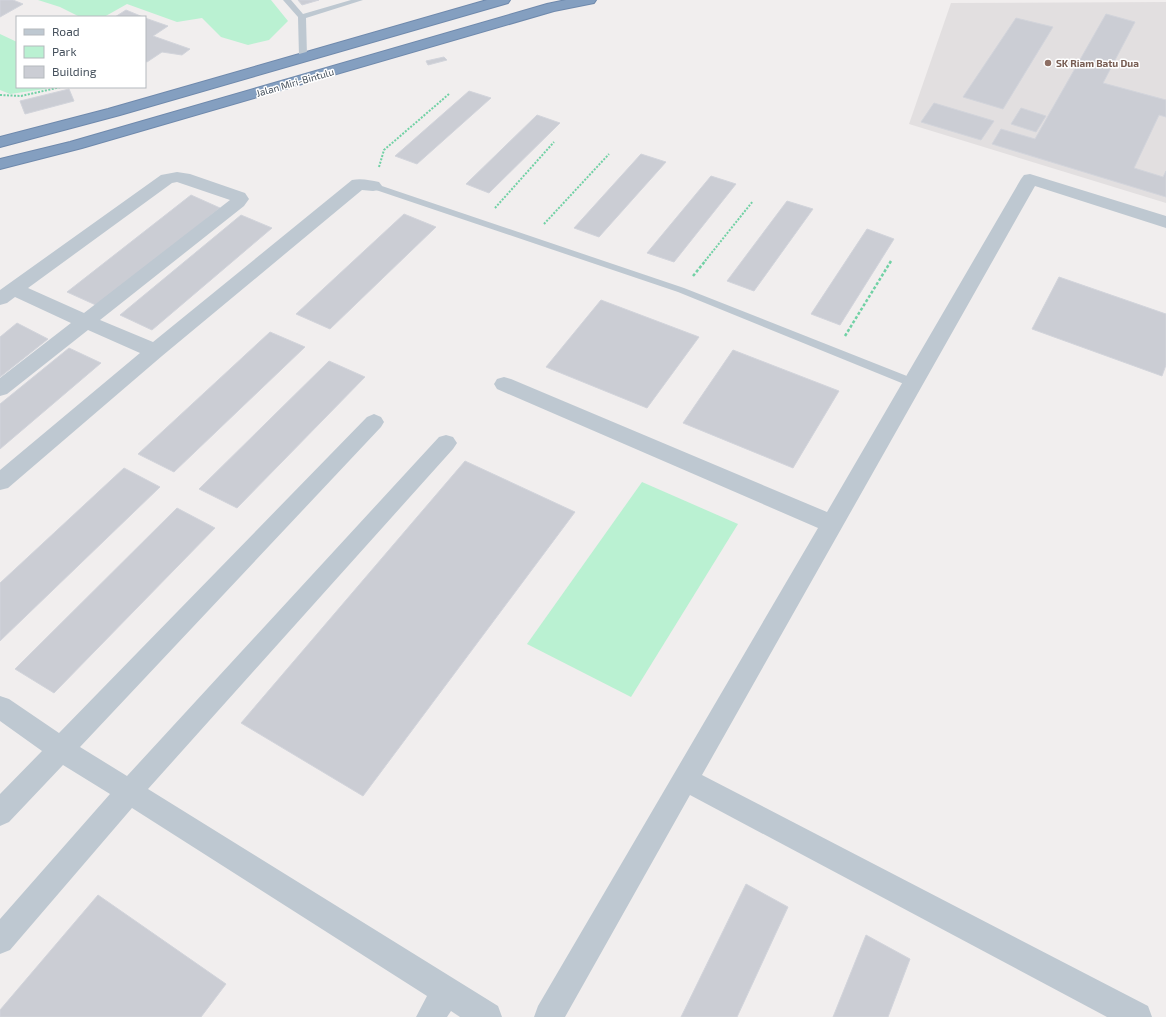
<svg xmlns="http://www.w3.org/2000/svg" width="1166" height="1017" viewBox="0 0 1166 1017" font-family="'Exo 2',sans-serif">
<style>
.education{fill:#e2dfe0}
.green{fill:#baf1d2}
.building{fill:#cbcdd4;stroke:#d2d4db}
.lines{fill:none;stroke-linecap:round;stroke-linejoin:round}
.highway-casing{stroke:#6f89ac;stroke-width:2}
.path-far1{stroke:#71d1a5;stroke-width:2;stroke-dasharray:2 1.5;stroke-linecap:butt}
.path{stroke:#71d1a5;stroke-width:2.5;stroke-dasharray:3 2;stroke-linecap:butt}
.lane{fill:#bec8d1;fill-rule:evenodd}
.street{fill:#bec8d1;fill-rule:evenodd}
.highway{fill:#849fc0;fill-rule:evenodd}
.education-dot{fill:#8d6e63;stroke:#fff;stroke-width:1.5}
.labels{text-anchor:middle;dominant-baseline:central;stroke-width:3;stroke-linejoin:round;paint-order:stroke}
.far-education-label{font-size:10px;font-weight:bold;fill:#785e54;stroke:#fff;text-anchor:start}
.far-street-label{font-size:10px;fill:#46515d;stroke:#fff}
</style>
<rect width="100%" height="100%" fill="#f1eeee"/>
<path class="education" d="M 1166,2 L 1166,203 L 909,124 L 951,3 Z"/>
<g class="green">
<path d="M 38,0 L 271,0 L 288,21 L 269,40 L 248,45 L 221,37 L 202,18 L 177,22 L 127,4 L 104,17 L 80,17 L 60,7 Z"/>
<path d="M 0,34 L 17,42 L 17,87 L 49,87 L 45,89 L 10,94 L 0,90 Z"/>
<path d="M 642,482 L 738,524 L 631,697 L 527,644 Z"/>
</g>
<g class="building">
<path d="M 0,0 L 13,0 L 23,4 L 0,17 Z"/>
<path d="M 298,0 L 319,0 L 302,5 Z"/>
<path d="M 126,10 L 143,17 L 115,17 Z"/>
<path d="M 1106,14 L 1135,22 L 1103,83 L 1166,100 L 1166,117 L 1159,115 L 1134,168 L 1163,177 L 1166,171 L 1166,197 L 992,144 L 1001,129 L 1035,139 Z"/>
<path d="M 145,18 L 168,26 L 153,36 L 190,49 L 182,55 L 162,52 L 147,62 L 145,61 Z"/>
<path d="M 1016,18 L 1053,27 L 1003,109 L 963,97 Z"/>
<path d="M 444,57 L 447,60 L 428,65 L 426,61 Z"/>
<path d="M 69,89 L 74,101 L 25,114 L 20,101 Z"/>
<path d="M 469,91 L 491,98 L 417,164 L 395,156 Z"/>
<path d="M 934,103 L 994,121 L 981,140 L 921,122 Z"/>
<path d="M 1021,108 L 1046,116 L 1036,132 L 1011,124 Z"/>
<path d="M 537,115 L 560,123 L 489,193 L 466,184 Z"/>
<path d="M 641,154 L 666,162 L 599,237 L 574,228 Z"/>
<path d="M 711,176 L 736,184 L 674,262 L 647,253 Z"/>
<path d="M 191,195 L 220,208 L 98,306 L 67,292 Z"/>
<path d="M 787,201 L 813,209 L 754,291 L 727,281 Z"/>
<path d="M 404,214 L 436,227 L 330,329 L 296,314 Z"/>
<path d="M 241,215 L 272,228 L 152,330 L 120,315 Z"/>
<path d="M 867,229 L 894,239 L 840,325 L 811,314 Z"/>
<path d="M 1059,277 L 1166,314 L 1166,365 L 1162,376 L 1032,329 Z"/>
<path d="M 601,300 L 699,337 L 647,408 L 546,367 Z"/>
<path d="M 17,323 L 48,339 L 0,377 L 0,337 Z"/>
<path d="M 270,332 L 305,347 L 174,472 L 138,454 Z"/>
<path d="M 69,348 L 101,363 L 0,449 L 0,404 Z"/>
<path d="M 733,350 L 839,391 L 793,468 L 683,423 Z"/>
<path d="M 329,361 L 365,377 L 237,508 L 199,489 Z"/>
<path d="M 465,461 L 575,512 L 363,796 L 241,723 Z"/>
<path d="M 124,468 L 160,487 L 0,641 L 0,583 Z"/>
<path d="M 177,508 L 215,528 L 54,693 L 15,669 Z"/>
<path d="M 746,884 L 788,907 L 737,1017 L 681,1017 Z"/>
<path d="M 98,895 L 226,984 L 201,1017 L 0,1017 L 0,1010 Z"/>
<path d="M 866,935 L 910,959 L 888,1017 L 833,1017 Z"/>
</g>
<g class="lines">
<g class="highway-casing">
<g id="highway">
<path d="M 487,0 L 510,0 L 508,3 L 120,115 L 0,147 L 0,137 L 108,109 Z"/>
<path d="M 566,0 L 596,0 L 594,3 L 554,11 L 82,148 L 0,169 L 0,159 L 70,142 L 547,4 Z"/>
</g>
</g>
<g class="path-far1">
<path d="M 0,95 L 21,96 L 61,87"/>
<path d="M 379,167 L 384,150 L 449,94"/>
<path d="M 495,208 L 554,142"/>
<path d="M 544,224 L 609,154"/>
<path d="M 705,261 L 753,201"/>
</g>
<g class="path">
<path d="M 693,276 L 706,260"/>
<path d="M 845,336 L 891,261"/>
</g>
<g class="lane">
<path d="M 283,0 L 291,0 L 303,14 L 351,0 L 363,0 L 306,18 L 307,56 L 303,58 L 299,56 L 298,17 Z"/>
<path d="M 373,183 L 684,288 L 917,380 L 918,383 L 917,386 L 909,386 L 678,292 L 370,188 L 369,186 L 370,184 Z"/>
</g>
<g class="street">
<path d="M 177,172 L 190,174 L 245,193 L 249,199 L 244,206 L 100,320 L 153,342 L 352,180 C 361,178 370,180 379,182 L 382,186 L 379,190 L 373,191 L 362,190 L 162,356 L 8,488 L 0,490 L 0,470 L 140,353 L 88,330 L 7,394 L 0,396 L 0,378 L 71,323 L 15,297 L 7,303 L 0,305 L 0,290 L 161,175 ZM 177,182 L 230,200 L 84,313 L 28,288 L 172,183 Z"/>
<path d="M 1030,174 L 1166,216 L 1166,228 L 1035,186 L 702,775 L 1148,1006 L 1152,1017 L 1107,1017 L 690,795 L 565,1017 L 534,1017 L 538,1006 L 818,528 L 497,389 L 494,384 L 497,379 L 504,377 L 511,379 L 827,512 L 1021,179 L 1024,175 Z"/>
<path d="M 374,414 L 381,417 L 384,422 L 381,427 L 80,747 L 127,776 L 439,437 L 446,435 L 453,437 L 457,443 L 453,449 L 148,789 L 498,1006 L 502,1017 L 460,1017 L 451,1011 L 447,1017 L 416,1017 L 427,996 L 132,808 L 10,950 L 0,954 L 0,919 L 110,794 L 63,765 L 9,822 L 0,826 L 0,794 L 42,751 L 0,721 L 0,696 L 9,699 L 59,733 L 367,417 Z"/>
</g>
<use href="#highway" class="highway"/>
</g>
<circle class="education-dot" cx="1048" cy="63" r="4"/>
<g class="labels">
<g class="far-education-label">
<text x="1056" y="63">SK Riam Batu Dua</text>
</g>
<g class="far-street-label">
<text transform="translate(295 82) rotate(-16)">Jalan Miri-Bintulu</text>
</g>
</g>
<rect x="16" y="16" width="130" height="72" fill="#ffffff" stroke="#b5b9be"/>
<rect x="24" y="29" width="20" height="6" fill="#bec8d1" stroke="#b5b9be"/>
<text x="52" y="36" font-size="12" fill="#46515d">Road</text>
<rect x="24" y="46" width="20" height="12" fill="#baf1d2" stroke="#b5b9be"/>
<text x="52" y="56" font-size="12" fill="#46515d">Park</text>
<rect x="24" y="66" width="20" height="12" fill="#cbcdd4" stroke="#b5b9be"/>
<text x="52" y="76" font-size="12" fill="#46515d">Building</text>
</svg>
